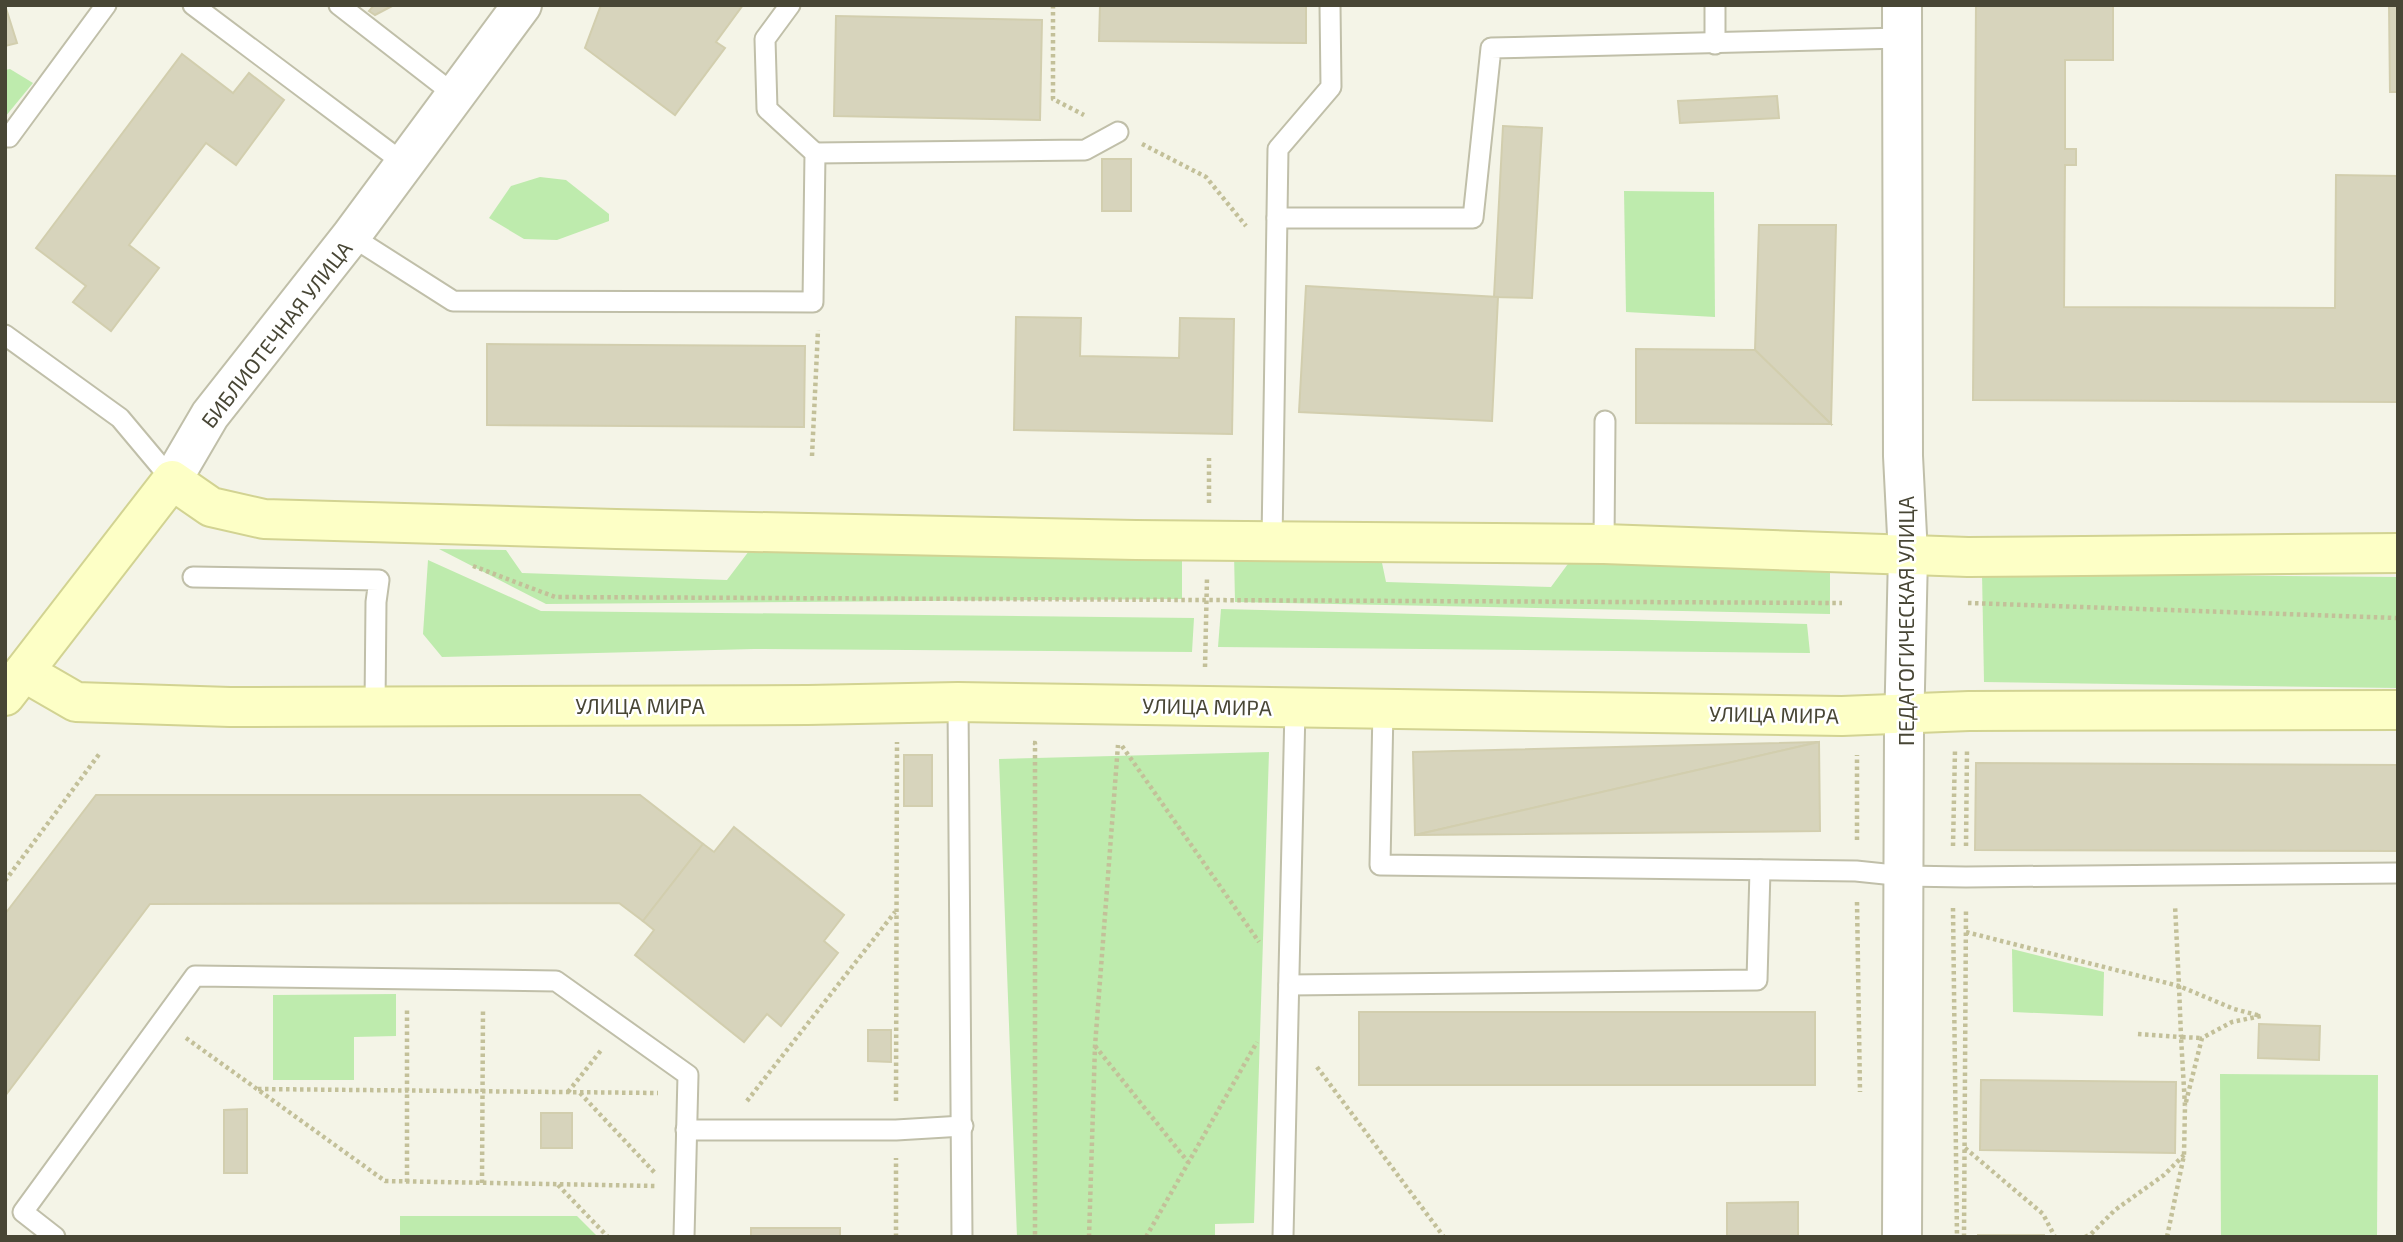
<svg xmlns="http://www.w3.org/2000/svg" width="2403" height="1242" viewBox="0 0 2403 1242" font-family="'Exo 2',sans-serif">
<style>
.green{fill:#beebad}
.building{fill:#d7d4bc;stroke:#d2ceae;stroke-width:2}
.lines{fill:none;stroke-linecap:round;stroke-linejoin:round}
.lane-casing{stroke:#c0bfa9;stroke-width:23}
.street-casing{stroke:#c0bfa9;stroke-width:42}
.secondary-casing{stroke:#d2d392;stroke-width:42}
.path{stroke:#c3c099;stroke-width:4.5;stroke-dasharray:3.5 3.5;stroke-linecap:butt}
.lane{stroke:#fff;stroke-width:19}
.street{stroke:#fff;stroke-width:38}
.secondary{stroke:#fdffc6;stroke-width:38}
.labels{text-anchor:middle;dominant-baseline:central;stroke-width:5;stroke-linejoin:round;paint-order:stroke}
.street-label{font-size:21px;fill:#484635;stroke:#fff}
</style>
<rect width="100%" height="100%" fill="#f4f4e7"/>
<g class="green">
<path d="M 10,69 L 33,83 L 5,117 L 5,70 Z"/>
<path d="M 540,177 L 566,180 L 609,214 L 609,221 L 557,240 L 524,239 L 489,218 L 511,186 Z"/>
<path d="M 1624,191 L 1714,192 L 1715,317 L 1626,312 Z"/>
<path d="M 752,547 L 1182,550 L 1182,599 L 546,604 L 439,549 L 506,550 L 522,573 L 727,580 Z"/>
<path d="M 1234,553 L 1381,558 L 1386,582 L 1551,587 L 1573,557 L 1830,562 L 1830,614 L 1235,602 Z"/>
<path d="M 428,560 L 541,611 L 1194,618 L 1192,652 L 754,649 L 442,657 L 423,634 Z"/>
<path d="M 1982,573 L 2398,577 L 2398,688 L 1984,682 Z"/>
<path d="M 1221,609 L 1807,624 L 1810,653 L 1218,647 Z"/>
<path d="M 1269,752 L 1254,1223 L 1215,1224 L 1215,1237 L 1017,1237 L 999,759 Z"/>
<path d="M 2012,949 L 2104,972 L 2103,1016 L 2013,1012 Z"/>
<path d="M 396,994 L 396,1036 L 354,1037 L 354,1080 L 273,1080 L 273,995 Z"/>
<path d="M 2220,1074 L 2378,1075 L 2377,1237 L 2221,1237 Z"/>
<path d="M 400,1216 L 577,1216 L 598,1237 L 400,1237 Z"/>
</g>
<g class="building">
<path d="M 5,5 L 17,43 L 5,46 Z"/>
<path d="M 374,5 L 394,5 L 375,15 L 369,11 Z"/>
<path d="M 601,5 L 743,5 L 716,42 L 725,48 L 675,115 L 585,48 Z"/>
<path d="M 1100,5 L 1306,5 L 1306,43 L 1099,41 Z"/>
<path d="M 1976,5 L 2113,5 L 2113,60 L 2065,60 L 2065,149 L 2076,149 L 2076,165 L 2065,165 L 2064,307 L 2335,308 L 2336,175 L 2398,176 L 2398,402 L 1973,400 Z"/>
<path d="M 2389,5 L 2398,5 L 2398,92 L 2390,92 Z"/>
<path d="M 836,16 L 1042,20 L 1040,120 L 834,116 Z"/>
<path d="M 182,54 L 233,93 L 249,73 L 284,100 L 236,165 L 206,143 L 129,245 L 159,268 L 111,331 L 73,302 L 86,286 L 36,248 Z"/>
<path d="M 1777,96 L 1779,118 L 1680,123 L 1678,101 Z"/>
<path d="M 1503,126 L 1542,128 L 1532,298 L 1494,297 Z"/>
<rect x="1102" y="159" width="29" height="52"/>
<path d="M 1759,225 L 1836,225 L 1831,424 L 1755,350 Z"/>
<path d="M 1306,286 L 1498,297 L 1492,421 L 1299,412 Z"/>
<path d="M 1016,317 L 1081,318 L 1080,356 L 1179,358 L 1180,318 L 1234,319 L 1232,434 L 1014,430 Z"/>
<path d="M 487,344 L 805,346 L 804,427 L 487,425 Z"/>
<path d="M 1636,349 L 1755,350 L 1831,424 L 1636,423 Z"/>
<path d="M 1819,742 L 1415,835 L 1413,752 Z"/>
<path d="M 1819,742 L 1820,831 L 1415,835 Z"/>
<rect x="904" y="755" width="28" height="51"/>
<path d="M 1976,763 L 2398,765 L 2398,851 L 1975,850 Z"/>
<path d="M 96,795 L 640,795 L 703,844 L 643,921 L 619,903 L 150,904 L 5,1096 L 5,914 Z"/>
<path d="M 734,827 L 844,915 L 824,941 L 838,953 L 781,1026 L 767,1014 L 744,1042 L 635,955 L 654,930 L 643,921 L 703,844 L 714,852 Z"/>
<rect x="1359" y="1012" width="456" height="73"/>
<path d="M 2259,1024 L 2320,1026 L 2319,1060 L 2258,1058 Z"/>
<path d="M 868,1030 L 891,1030 L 891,1062 L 868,1061 Z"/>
<path d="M 1981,1080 L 2176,1082 L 2175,1153 L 1980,1150 Z"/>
<path d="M 247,1109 L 247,1173 L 224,1173 L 224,1110 Z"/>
<rect x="541" y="1113" width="31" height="35"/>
<path d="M 1798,1202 L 1798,1237 L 1727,1237 L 1727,1203 Z"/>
<rect x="751" y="1228" width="89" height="9"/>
<rect x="1978" y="1235" width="66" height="2"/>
</g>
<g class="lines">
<g class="lane-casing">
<g id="lane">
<path d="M 193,5 L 405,164"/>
<path d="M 339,5 L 455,95"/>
<path d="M 1715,44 L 1715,5"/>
<path d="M 5,137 L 9,137 L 106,5"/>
<path d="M 815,153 L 1085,150 L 1118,132"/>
<path d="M 1277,218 L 1473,218 L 1491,48 L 1902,38"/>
<path d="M 351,236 L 453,301 L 813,302 L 815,153 L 767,109 L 765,39 L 790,5"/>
<path d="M 5,335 L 120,418 L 172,480"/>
<path d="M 1272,541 L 1278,149 L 1331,87 L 1330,5"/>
<path d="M 1604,544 L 1605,421"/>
<path d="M 193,577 L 379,580 L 376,602 L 375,706"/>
<path d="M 958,702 L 962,1237"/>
<path d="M 1383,708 L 1380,865 L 1856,871 L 1904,876 L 1966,877 L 2398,873"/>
<path d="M 1289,985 L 1757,980 L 1760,870"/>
<path d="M 686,1130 L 896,1130 L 963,1126"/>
<path d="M 55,1237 L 23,1212 L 195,976 L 556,981 L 688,1075 L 684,1237"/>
<path d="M 1283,1237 L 1295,708"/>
</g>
</g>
<g class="street-casing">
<g id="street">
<path d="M 1902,5 L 1903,456 L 1908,555 L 1904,731 L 1902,1237"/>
<path d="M 172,480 L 210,415 L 351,236 L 522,5"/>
</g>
</g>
<g class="secondary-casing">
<g id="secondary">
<path d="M 24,672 L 76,702 L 230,707 L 808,705 L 958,702 L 1842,716 L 1969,711 L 2398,710"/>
<path d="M 5,696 L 172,480 L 211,507 L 264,519 L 616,529 L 1136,540 L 1604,544 L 1968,557 L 2398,553"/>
</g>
</g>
<g class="path">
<path d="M 1053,5 L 1053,99 L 1084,115"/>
<path d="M 1142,144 L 1206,177 L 1246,226"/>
<path d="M 812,456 L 818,330"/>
<path d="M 1209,503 L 1209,458"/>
<path d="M 473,566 L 555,597 L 1842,603"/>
<path d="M 1968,603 L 2398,618"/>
<path d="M 1205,667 L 1207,578"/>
<path d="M 1033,743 L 1035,743 L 1035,1237"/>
<path d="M 1122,746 L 1259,942"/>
<path d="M 1857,840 L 1857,755"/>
<path d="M 1953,846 L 1955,750"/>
<path d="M 1966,846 L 1967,750"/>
<path d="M 5,881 L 100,753"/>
<path d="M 1857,902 L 1860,1092"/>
<path d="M 1953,908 L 1957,1237"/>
<path d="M 1966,932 L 2179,986 L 2175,905"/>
<path d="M 2138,1034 L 2181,1037 L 2179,986 L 2234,1009 L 2261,1016 L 2232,1022 L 2202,1038 L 2185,1106"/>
<path d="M 186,1038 L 385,1181 L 656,1186"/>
<path d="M 1095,1046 L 1188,1162"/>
<path d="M 1317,1067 L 1444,1237"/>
<path d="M 258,1089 L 658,1093"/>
<path d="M 568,1092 L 602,1049"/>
<path d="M 580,1093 L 655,1173"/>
<path d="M 747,1101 L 895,912"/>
<path d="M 896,1101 L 897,742"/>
<path d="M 1965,1148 L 2043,1214 L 2055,1237"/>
<path d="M 407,1182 L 407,1008"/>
<path d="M 482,1183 L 483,1009"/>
<path d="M 558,1185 L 608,1237"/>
<path d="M 896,1237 L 896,1158"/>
<path d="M 1089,1237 L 1095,1046 L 1118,745"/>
<path d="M 1146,1237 L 1257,1042"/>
<path d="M 1964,1237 L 1966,908"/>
<path d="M 2085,1237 L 2091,1234 L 2115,1210 L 2164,1175 L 2184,1155"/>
<path d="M 2167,1237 L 2184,1155 L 2185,1106 L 2181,1037 L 2202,1038"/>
</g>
<use href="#lane" class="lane"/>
<use href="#street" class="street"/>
<use href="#secondary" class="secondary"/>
</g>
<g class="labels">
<g class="street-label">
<text transform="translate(276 334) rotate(-52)">БИБЛИОТЕЧНАЯ УЛИЦА</text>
<text transform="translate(1905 621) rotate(-90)">ПЕДАГОГИЧЕСКАЯ УЛИЦА</text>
<text x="640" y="705">УЛИЦА МИРА</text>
<text transform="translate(1207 706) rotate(1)">УЛИЦА МИРА</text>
<text transform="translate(1774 714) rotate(1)">УЛИЦА МИРА</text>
</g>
</g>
<rect width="2403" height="1242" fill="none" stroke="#484635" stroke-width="14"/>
</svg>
